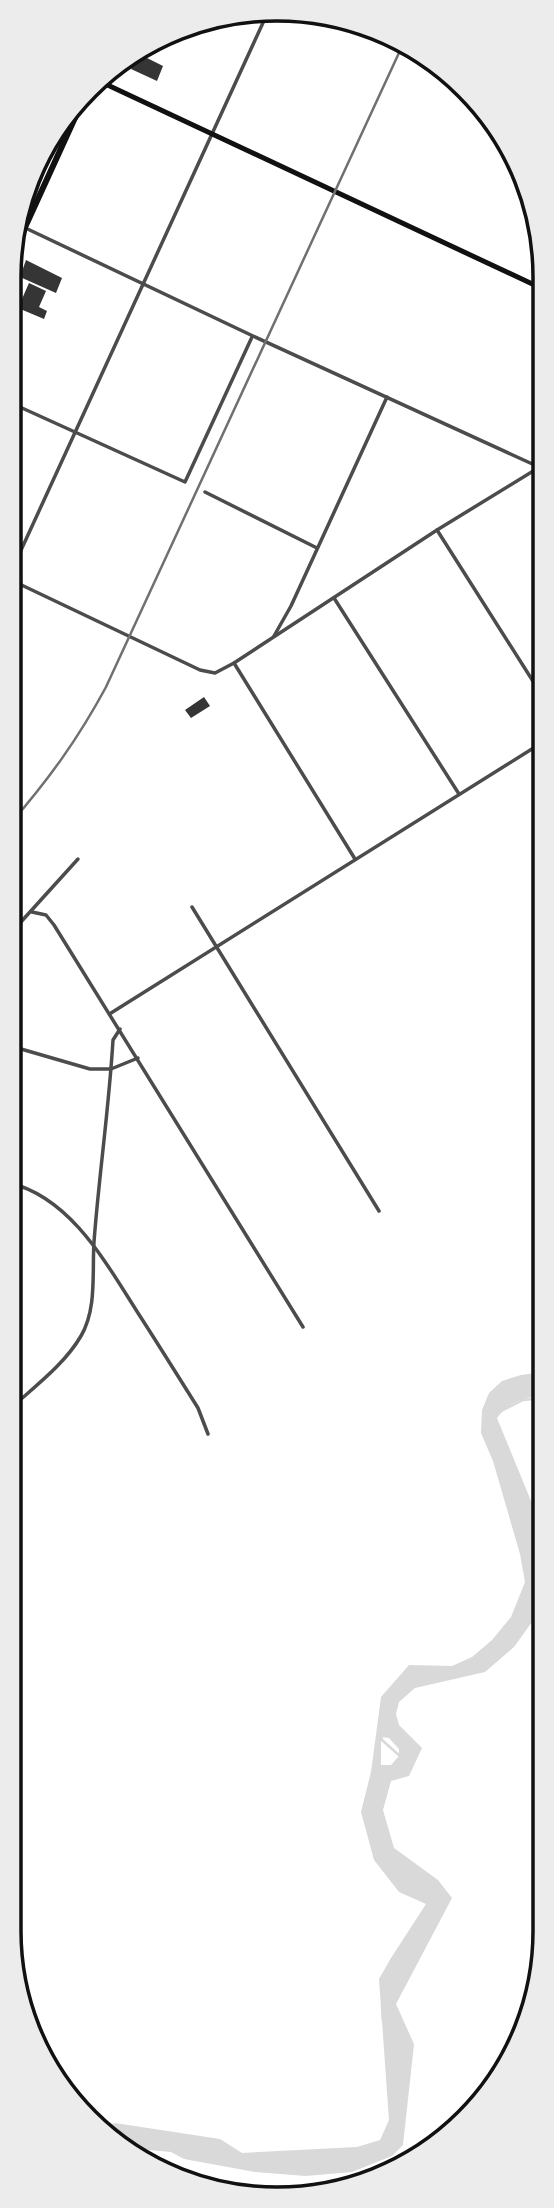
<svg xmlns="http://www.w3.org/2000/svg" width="554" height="2208" viewBox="0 0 554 2208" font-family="Overpass,sans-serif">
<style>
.water{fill:#d9d9d9;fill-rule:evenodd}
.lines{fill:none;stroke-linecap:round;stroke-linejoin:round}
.stream{stroke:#d9d9d9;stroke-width:2.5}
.building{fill:#353535}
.minor{stroke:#4c4c4c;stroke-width:3.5}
.secondary{stroke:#111;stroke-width:5}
.trunk{stroke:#111;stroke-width:6}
.rail{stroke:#707070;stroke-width:2.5}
.rim{fill:none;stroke:#111;stroke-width:3.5}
</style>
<rect width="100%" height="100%" fill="#fff"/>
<path class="water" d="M 543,1372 L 543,1396 C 524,1397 509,1402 497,1418 L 540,1523 L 543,1586 L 532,1622 L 514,1647 L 485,1672 L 415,1688 L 399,1702 L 396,1714 L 399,1725 L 422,1748 L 409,1776 L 391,1781 L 383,1810 L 394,1848 L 438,1880 L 452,1898 L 396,2004 L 414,2044 L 403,2145 L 392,2156 L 352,2172 L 306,2176 L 255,2172 L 184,2159 L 171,2152 L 127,2148 L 101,2127 L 115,2123 L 220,2139 L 242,2153 L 357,2147 L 380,2140 L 389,2120 L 379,1979 L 391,1958 L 426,1904 L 399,1892 L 374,1860 L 361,1812 L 371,1772 L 381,1697 L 409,1665 L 452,1666 L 472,1657 L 492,1640 L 511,1617 L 525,1582 L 520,1554 L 493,1461 L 481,1433 L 482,1410 L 489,1393 L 502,1381 L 521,1375 ZM 381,1737 L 389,1738 L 399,1749 L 399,1756 L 391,1765 L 381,1765 Z"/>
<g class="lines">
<g class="stream">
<path d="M 501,1411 L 523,1400 L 533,1399 L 543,1395"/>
<path d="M 381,1734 L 382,1740 L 401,1757"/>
<path d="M 382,2007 L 383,2021"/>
</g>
</g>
<g class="building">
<path d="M 139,54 L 163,66 L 157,81 L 131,69 Z"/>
<path d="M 26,260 L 62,278 L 56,293 L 20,277 Z"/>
<path d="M 29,283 L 46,291 L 39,307 L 47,311 L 44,319 L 18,308 Z"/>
<path d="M 11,345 L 22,350 L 15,364 L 11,362 Z"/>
<path d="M 204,697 L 210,706 L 191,718 L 185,710 Z"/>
</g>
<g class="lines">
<g class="minor">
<path d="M 17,224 L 253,336 L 539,467"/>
<path d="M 11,403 L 185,482 L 252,337"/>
<path d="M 205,492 L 317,548"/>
<path d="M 437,530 L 543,697"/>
<path d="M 11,572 L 267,14"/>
<path d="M 11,580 L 200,670 L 215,673 L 234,663 L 437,530 L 543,465"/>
<path d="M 334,598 L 459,794"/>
<path d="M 274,636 L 291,606 L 387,397"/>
<path d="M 234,663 L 355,859"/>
<path d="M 192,907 L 379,1211"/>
<path d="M 32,912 L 46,915 L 54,925 L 303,1327"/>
<path d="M 10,934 L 78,859"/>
<path d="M 111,1013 L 543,742"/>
<path d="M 10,1048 L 21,1049 L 90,1069 L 111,1069 L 138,1058"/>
<path d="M 10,1183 C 71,1198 106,1263 138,1313 C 158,1344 178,1376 198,1408 L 208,1434"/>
<path d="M 10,1409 C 34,1387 64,1365 81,1336 C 97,1309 92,1273 94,1242 C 99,1175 109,1108 113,1040 L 120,1029"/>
</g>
<path class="secondary" d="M 99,81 L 543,289"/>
<path class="trunk" d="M 11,258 L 84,98"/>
<path class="rail" d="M 10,824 C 49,779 78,739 106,687 L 404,42"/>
</g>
<path d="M0 0H554V2208H0ZM277 21H277A256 256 0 0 1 533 277V1931A256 256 0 0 1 277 2187H277A256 256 0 0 1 21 1931V277A256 256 0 0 1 277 21Z" fill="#ececec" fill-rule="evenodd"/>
<path class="rim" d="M277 21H277A256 256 0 0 1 533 277V1931A256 256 0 0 1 277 2187H277A256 256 0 0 1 21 1931V277A256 256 0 0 1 277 21Z"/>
</svg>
